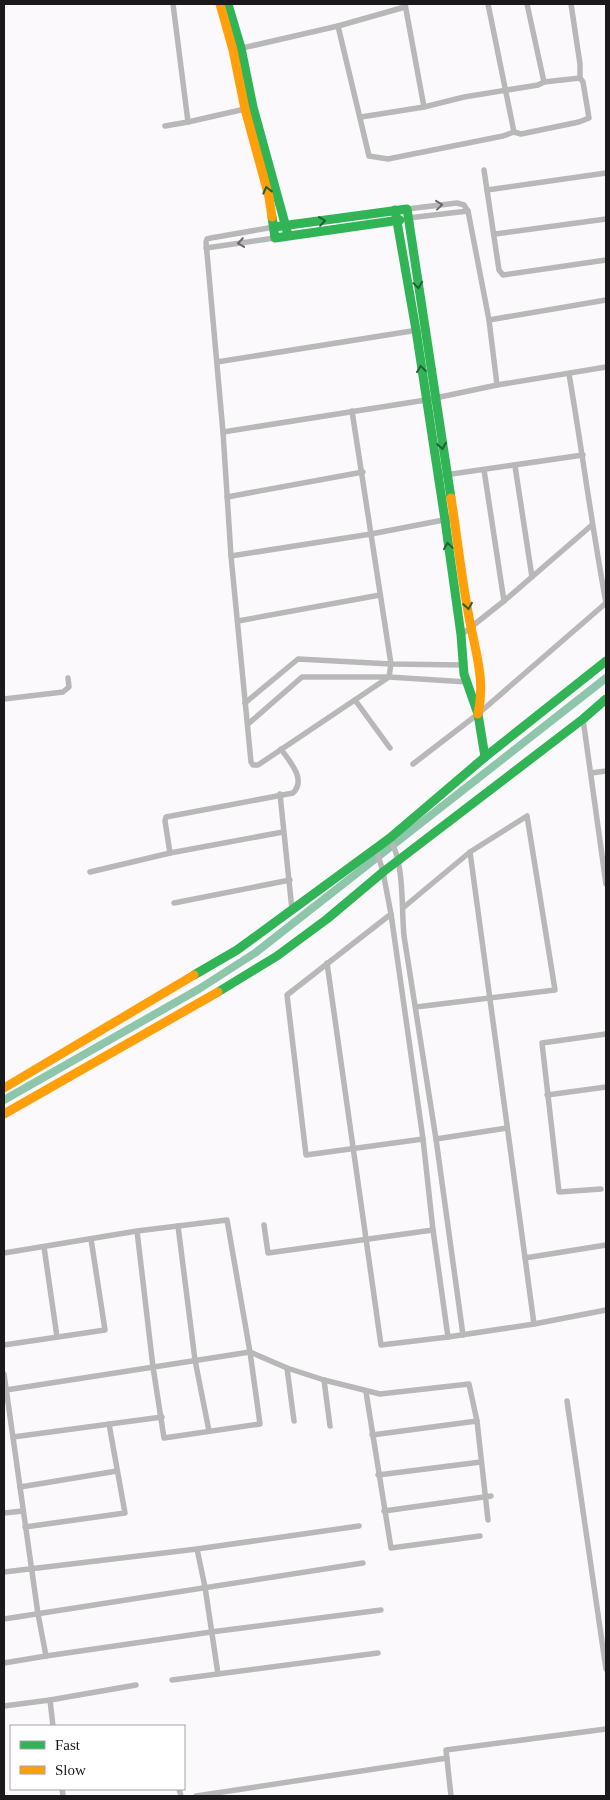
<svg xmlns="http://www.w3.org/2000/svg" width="610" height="1800" viewBox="0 0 610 1800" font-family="Georgia,serif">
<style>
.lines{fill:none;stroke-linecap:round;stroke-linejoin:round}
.canal{stroke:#8ec6ac;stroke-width:8}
.street{stroke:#b9b8b9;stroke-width:5.5}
.fast{stroke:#30b455;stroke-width:9}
.slow{stroke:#ff9f0a;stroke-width:9}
.oneway{stroke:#245f35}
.oneway2{stroke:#6a686a}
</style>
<rect width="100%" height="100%" fill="#fcf9fc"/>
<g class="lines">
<path class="canal" d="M 4,1100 L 199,989 L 255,953 L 606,678"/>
<g class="street">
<path d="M 173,4 L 188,122"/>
<path d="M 405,4 L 424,107"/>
<path d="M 488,4 L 514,132"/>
<path d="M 527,4 L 544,82"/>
<path d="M 338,26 L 369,156 L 388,159 L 503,136 L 514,132 L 521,134 L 579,122 L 589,118 L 583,82 L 580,78 L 580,64 L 571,4"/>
<path d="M 238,49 L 338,26 L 405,7"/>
<path d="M 361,117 L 424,107 L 464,97 L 538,85 L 544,82 L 580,78"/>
<path d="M 165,126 L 188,122 L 245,109"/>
<path d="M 484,170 L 499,270 L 503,275 L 606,260"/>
<path d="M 487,190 L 606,173"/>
<path d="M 407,209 L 457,203 L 464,205 L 468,211 L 489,320 L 497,385"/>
<path d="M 408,218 L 468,211"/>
<path d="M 274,227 L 211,238 L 207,239 L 206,242 L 223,432 L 231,556 L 251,762 L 253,765 L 258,765 L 389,677 L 391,664 L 352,411"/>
<path d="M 495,234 L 606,219"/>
<path d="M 206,248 L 275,238"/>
<path d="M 489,320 L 606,300"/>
<path d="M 217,362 L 418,330"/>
<path d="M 569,374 C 582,450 592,527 606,603"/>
<path d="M 223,432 L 426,400 L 497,385 L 606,367"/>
<path d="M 515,466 L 532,577"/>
<path d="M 484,470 L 504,601"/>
<path d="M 438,476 L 583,455"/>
<path d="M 227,497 L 363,472"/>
<path d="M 231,556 L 371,534 L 454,518"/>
<path d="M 238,621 L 380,595"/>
<path d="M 461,635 L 504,601 L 592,525"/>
<path d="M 4,699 L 63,692 L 69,687 L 68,678"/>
<path d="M 355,700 L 390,748"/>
<path d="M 245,703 L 298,659 L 391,664 L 463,665"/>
<path d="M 583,719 L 606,884"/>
<path d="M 248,724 L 302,677 L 389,677 L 467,682"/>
<path d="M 413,764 L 478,714 L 606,603"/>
<path d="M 591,773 L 606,771"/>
<path d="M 280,794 L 292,910"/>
<path d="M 390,838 C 405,867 401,904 404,936 L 436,1139 L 463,1335"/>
<path d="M 376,848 L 383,872 L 391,914 L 423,1139 L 433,1230 L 448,1337 L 534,1324 L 606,1310"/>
<path d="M 470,852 L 534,1324"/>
<path d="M 170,853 L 165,821 L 166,817 L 293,793 C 307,779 289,761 281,749"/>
<path d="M 90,872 L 170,853 L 283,832"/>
<path d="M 174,903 L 290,880"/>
<path d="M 404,907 L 470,852 L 527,816 L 555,990 L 416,1007"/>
<path d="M 391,914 L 287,995 L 306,1155 L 423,1139"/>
<path d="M 327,963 L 381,1345 L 448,1337"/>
<path d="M 547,1095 L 606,1087"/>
<path d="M 436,1139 L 507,1128"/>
<path d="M 601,1189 L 559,1192 L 542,1043 L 606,1034"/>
<path d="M 264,1225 L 268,1253 L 433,1230"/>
<path d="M 178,1226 L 195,1360 L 209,1431"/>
<path d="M 44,1247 L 57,1337"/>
<path d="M 4,1253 L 137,1231 L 227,1220 L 250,1352 L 260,1424 L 164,1438 L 153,1367 L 137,1231"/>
<path d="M 525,1258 L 606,1245"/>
<path d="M 4,1345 L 105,1330 L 91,1239"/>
<path d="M 287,1368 L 294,1421"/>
<path d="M 4,1374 L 38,1614 L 46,1656 L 211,1632 L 381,1610"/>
<path d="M 324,1380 L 330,1426"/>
<path d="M 6,1390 L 250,1352 L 287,1368 L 324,1380 L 380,1394 L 469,1384 L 477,1421 L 488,1520"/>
<path d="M 366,1392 L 391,1548 L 480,1536"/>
<path d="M 567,1401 L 606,1669"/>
<path d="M 372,1435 L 477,1421"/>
<path d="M 13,1437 L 162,1417"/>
<path d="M 378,1475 L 481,1462"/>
<path d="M 20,1487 L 117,1471"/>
<path d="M 384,1511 L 491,1496"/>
<path d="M 4,1513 L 23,1511"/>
<path d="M 25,1527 L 125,1513 L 109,1424"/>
<path d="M 197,1549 L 205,1587 L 218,1674"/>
<path d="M 4,1572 L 197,1549 L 359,1526"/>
<path d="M 4,1619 L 363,1563"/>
<path d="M 4,1663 L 46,1656"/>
<path d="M 172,1680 L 378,1653"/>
<path d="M 50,1700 L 136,1685"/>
<path d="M 4,1706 L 50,1700 L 53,1726"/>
<path d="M 62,1789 L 63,1796"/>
<path d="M 179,1789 L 181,1796"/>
<path d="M 196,1796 L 447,1758"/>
<path d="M 451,1796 L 446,1750 L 606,1729"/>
</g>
<g class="fast">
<path d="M 228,4 L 241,48 L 253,107 L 287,231"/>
<path d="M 395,210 L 416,330 L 445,520 L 461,635 L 464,674 L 478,714 L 485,757"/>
<path d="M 272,217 L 275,238 L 400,220"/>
<path d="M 274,227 L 407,209 L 451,498"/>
<path d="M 194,975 L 237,950 L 390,838 L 485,757 L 606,661"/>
<path d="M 218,992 L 277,956 L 327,919 L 383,872 L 583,719 L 606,699"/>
</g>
<g class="slow">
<path d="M 220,4 L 233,50 L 245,109 L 269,197 L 272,217"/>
<path d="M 451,498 C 458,541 462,585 471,627 C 477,657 485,683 478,714"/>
<path d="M 4,1088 L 194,975"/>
<path d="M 4,1114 L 218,992"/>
</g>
</g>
<defs><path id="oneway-chevron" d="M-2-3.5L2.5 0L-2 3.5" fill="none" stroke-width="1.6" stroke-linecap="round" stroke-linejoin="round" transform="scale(1.25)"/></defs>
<g class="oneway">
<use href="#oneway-chevron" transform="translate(267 190) rotate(-104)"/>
<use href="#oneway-chevron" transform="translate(322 221) rotate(-8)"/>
<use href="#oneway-chevron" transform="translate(418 285) rotate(82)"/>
<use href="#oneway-chevron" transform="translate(421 369) rotate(-98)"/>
<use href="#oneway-chevron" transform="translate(442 446) rotate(81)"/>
<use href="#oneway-chevron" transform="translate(448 546) rotate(-98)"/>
<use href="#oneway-chevron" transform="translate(468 606) rotate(81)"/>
</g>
<g class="oneway2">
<use href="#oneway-chevron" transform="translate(439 205) rotate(-6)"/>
<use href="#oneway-chevron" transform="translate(241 243) rotate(172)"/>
</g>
<rect width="610" height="1800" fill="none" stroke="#1b191b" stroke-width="10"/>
<rect x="10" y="1725" width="175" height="65" fill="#ffffff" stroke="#a4a3a4"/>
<rect x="20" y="1741" width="25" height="8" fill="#30b455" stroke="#a4a3a4"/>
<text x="55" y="1750" font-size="15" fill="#1b191b">Fast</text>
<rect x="20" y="1766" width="25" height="8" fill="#ff9f0a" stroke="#a4a3a4"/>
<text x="55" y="1775" font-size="15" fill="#1b191b">Slow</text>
</svg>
